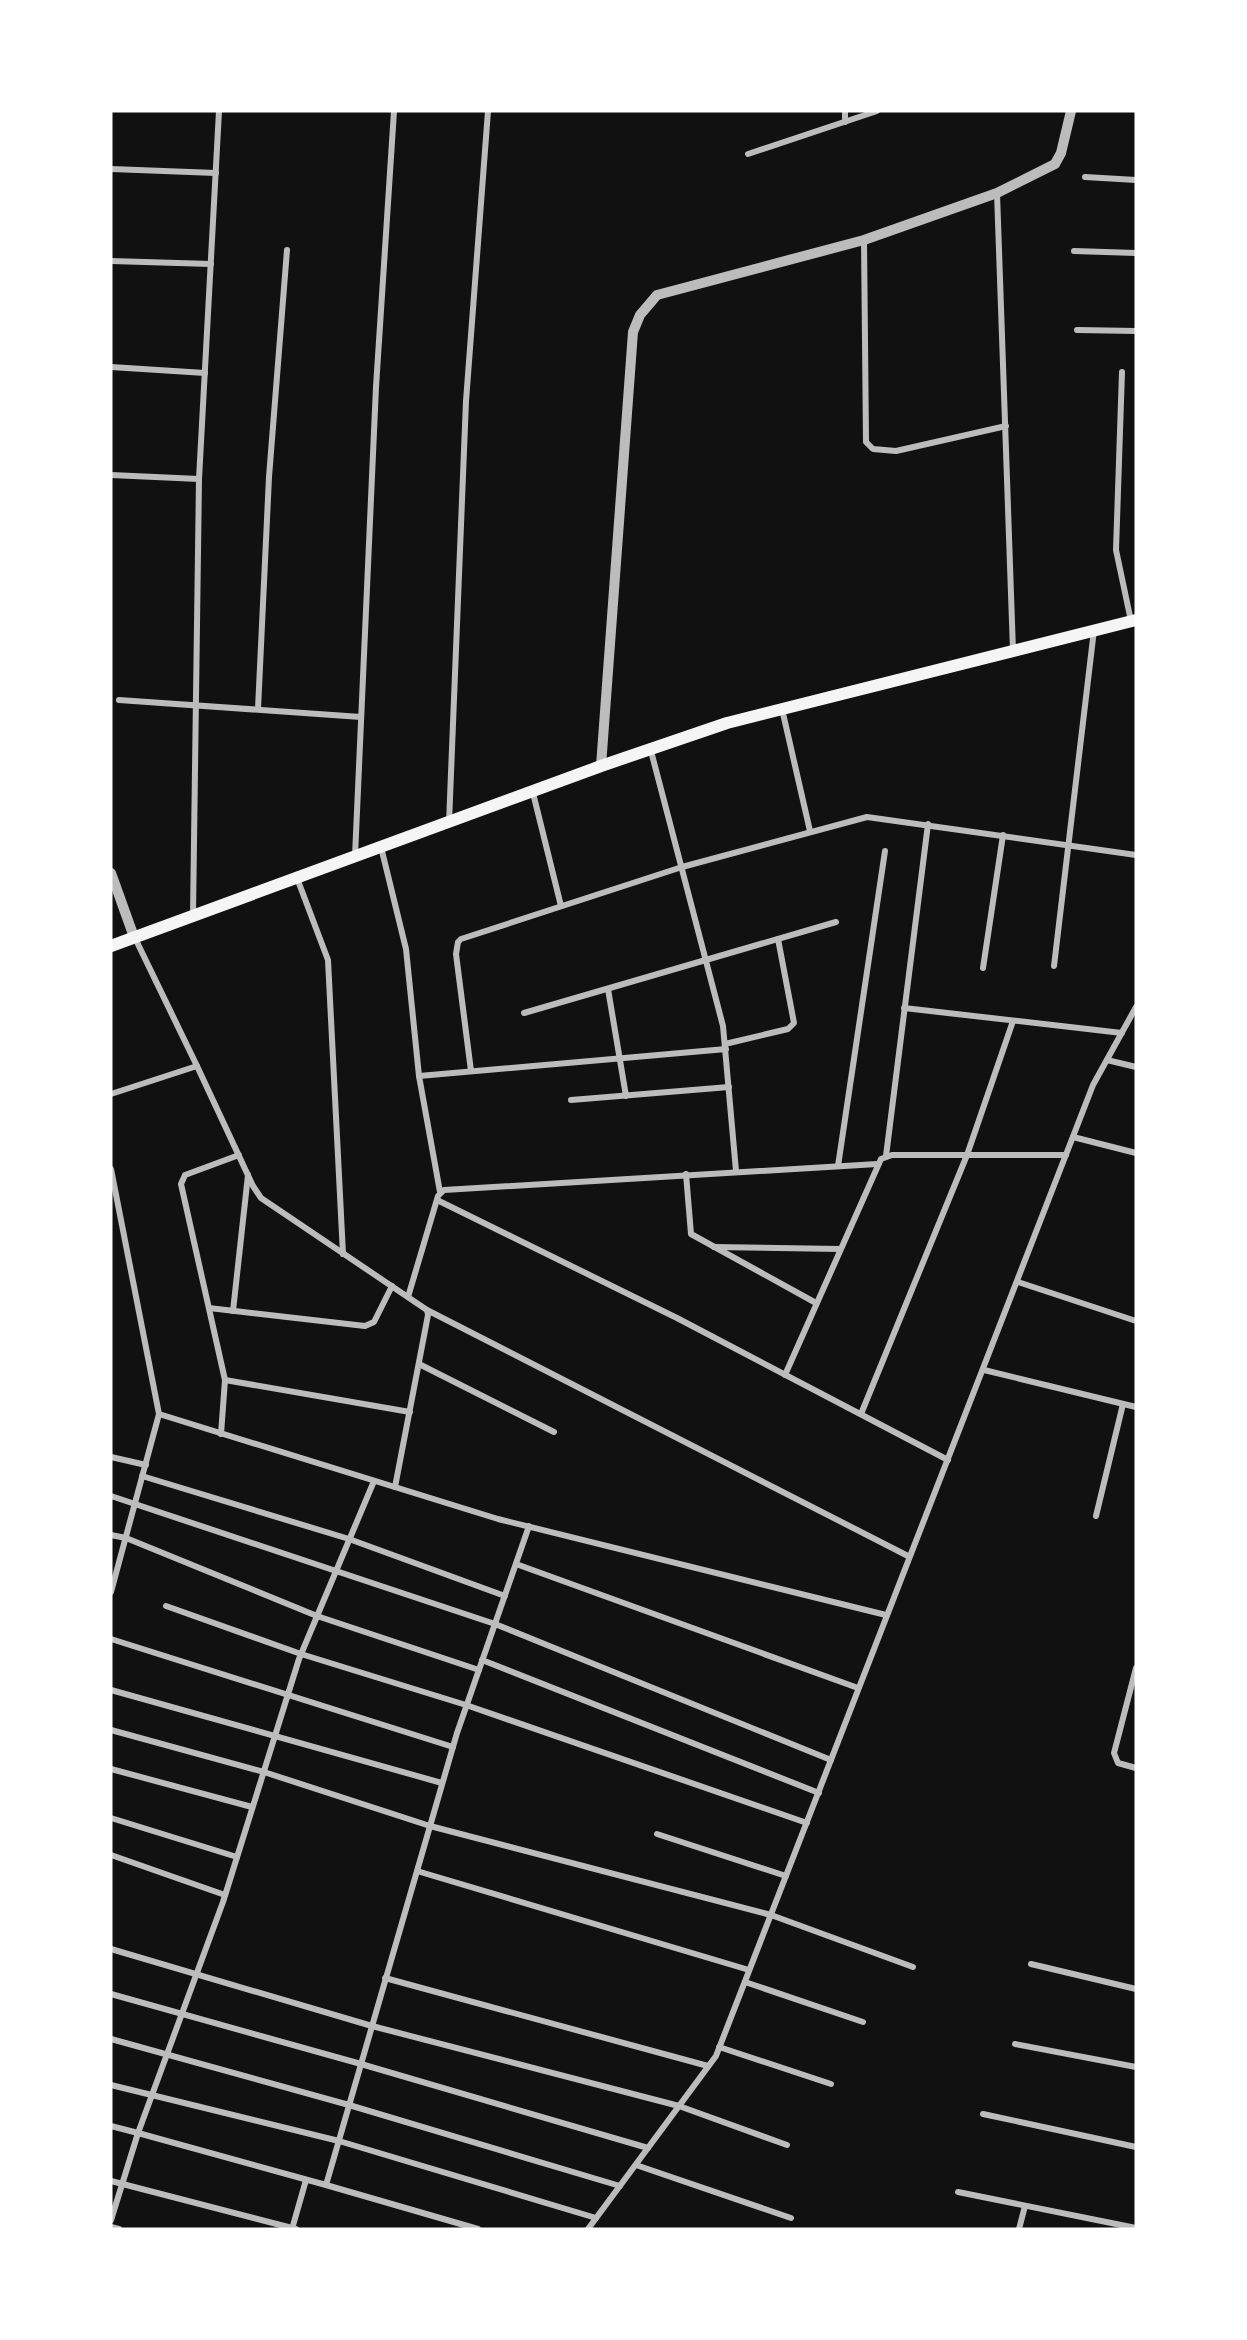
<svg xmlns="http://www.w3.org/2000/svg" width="1247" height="2340" viewBox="0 0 1247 2340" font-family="'Titillium Web',sans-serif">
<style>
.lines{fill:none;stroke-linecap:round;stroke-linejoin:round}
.minor{stroke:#bcbcbc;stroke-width:6}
.tertiary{stroke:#bcbcbc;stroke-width:10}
.secondary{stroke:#f5f5f5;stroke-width:12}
</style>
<rect width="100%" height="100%" fill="#111"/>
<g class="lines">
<g class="minor">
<path d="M 845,122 L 845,111"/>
<path d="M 748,154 L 877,111"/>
<path d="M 111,169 L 216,173"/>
<path d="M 1085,177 L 1136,180"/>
<path d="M 997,193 L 1013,651"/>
<path d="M 864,240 L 866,442 L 873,449 L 896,451 L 1006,426"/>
<path d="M 1074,251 L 1136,253"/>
<path d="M 111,261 L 211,264"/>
<path d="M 1077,330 L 1136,331"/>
<path d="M 111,367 L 205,373"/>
<path d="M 1122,372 L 1116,550 L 1131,621"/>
<path d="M 111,475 L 199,479"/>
<path d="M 119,700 L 361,717"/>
<path d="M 258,709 L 269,477 L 287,250"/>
<path d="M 782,709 L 810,831"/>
<path d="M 651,751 L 723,1026 L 736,1171"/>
<path d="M 533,793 L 561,906"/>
<path d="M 449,823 L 466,401 L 488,111"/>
<path d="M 381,847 L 406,949 L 419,1076 L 440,1192"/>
<path d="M 355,856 L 376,387 L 394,111"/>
<path d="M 297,878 L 328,960 L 343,1254"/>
<path d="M 193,915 L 199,479 L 219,111"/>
<path d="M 1054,966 L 1094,630"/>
<path d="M 983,968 L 1003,835"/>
<path d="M 608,989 L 626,1096"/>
<path d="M 904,1008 L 1122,1033"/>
<path d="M 524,1013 L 836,922"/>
<path d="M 725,1044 L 788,1029 L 794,1023 L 778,939"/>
<path d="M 1107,1060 L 1136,1067"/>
<path d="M 197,1066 L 253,1186 L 261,1198 L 427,1310 L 428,1315 L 395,1487"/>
<path d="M 471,1071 L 456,954 L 458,942 L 461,939 L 682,867 L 867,817 L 1136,855"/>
<path d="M 419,1076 L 726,1049"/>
<path d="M 111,1094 L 197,1066 L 135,938"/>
<path d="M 571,1100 L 729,1087"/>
<path d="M 1073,1137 L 1136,1153"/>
<path d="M 886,1156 L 928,824"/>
<path d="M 838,1166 L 885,851"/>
<path d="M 111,1169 L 159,1414 L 498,1519 L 886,1615"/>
<path d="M 686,1174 L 691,1234 L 816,1303"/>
<path d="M 437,1200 L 677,1318 L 948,1460"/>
<path d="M 714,1247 L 840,1249"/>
<path d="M 1018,1282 L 1136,1321"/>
<path d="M 408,1297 L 438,1196 L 444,1190 L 877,1164"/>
<path d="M 209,1308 L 365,1326 L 374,1322 L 392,1286"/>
<path d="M 427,1310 L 908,1556"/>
<path d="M 233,1311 L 248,1175"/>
<path d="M 419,1364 L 554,1432"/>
<path d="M 984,1370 L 1136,1407"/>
<path d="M 785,1375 L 881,1159 L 892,1155 L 1066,1155"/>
<path d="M 225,1380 L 410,1412"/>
<path d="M 861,1414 L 967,1155 L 1013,1021"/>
<path d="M 221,1434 L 225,1380 L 181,1184 L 185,1175 L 239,1155"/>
<path d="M 111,1457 L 146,1465"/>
<path d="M 142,1476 L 349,1539 L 505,1596"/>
<path d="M 111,1496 L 495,1624 L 831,1760"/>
<path d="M 1096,1516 L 1123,1404"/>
<path d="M 111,1535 L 126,1538 L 317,1616 L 479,1670"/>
<path d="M 516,1564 L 858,1688"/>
<path d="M 111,1592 L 159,1414"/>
<path d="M 166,1606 L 301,1654 L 466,1705 L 807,1823"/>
<path d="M 111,1639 L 453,1747"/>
<path d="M 482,1660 L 819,1793"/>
<path d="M 1136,1668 L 1114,1753 L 1118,1763 L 1136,1768"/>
<path d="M 111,1690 L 442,1783"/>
<path d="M 111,1730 L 264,1772 L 430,1826 L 771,1915 L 913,1967"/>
<path d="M 111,1769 L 252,1807"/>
<path d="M 111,1818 L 237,1857"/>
<path d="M 657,1834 L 786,1876"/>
<path d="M 111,1855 L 225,1895"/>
<path d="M 417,1871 L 749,1970"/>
<path d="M 111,1949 L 372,2026 L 679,2106 L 787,2145"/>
<path d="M 1031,1964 L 1136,1989"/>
<path d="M 385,1978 L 708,2066"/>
<path d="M 745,1982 L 863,2022"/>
<path d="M 111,1994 L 361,2064 L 648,2148"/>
<path d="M 111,2039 L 349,2105 L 620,2186"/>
<path d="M 1015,2044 L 1136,2067"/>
<path d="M 719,2047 L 831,2084"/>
<path d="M 111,2085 L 339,2141 L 596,2218"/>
<path d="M 983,2114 L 1136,2147"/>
<path d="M 111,2126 L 138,2133 L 111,2220"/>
<path d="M 636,2165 L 791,2218"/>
<path d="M 111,2181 L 296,2229"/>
<path d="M 326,2185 L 138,2133 L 223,1902 L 299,1659 L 374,1481"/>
<path d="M 958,2192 L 1136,2228"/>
<path d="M 111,2227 L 119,2229"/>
<path d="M 292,2229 L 306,2180"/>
<path d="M 478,2229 L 326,2185 L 457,1733 L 529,1526"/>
<path d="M 588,2229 L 716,2056 L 1093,1085 L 1136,1007"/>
<path d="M 1019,2229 L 1025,2206"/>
</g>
<g class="tertiary">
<path d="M 601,766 L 633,332 L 640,315 L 657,295 L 864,240 L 997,193 L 1055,164 L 1061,153 L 1071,111"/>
<path d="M 111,873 L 134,937"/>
</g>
<path class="secondary" d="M 111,946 L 601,766 L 727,723 L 1136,620"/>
</g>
<rect width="1247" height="2340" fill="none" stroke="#ffffff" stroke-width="225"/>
</svg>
